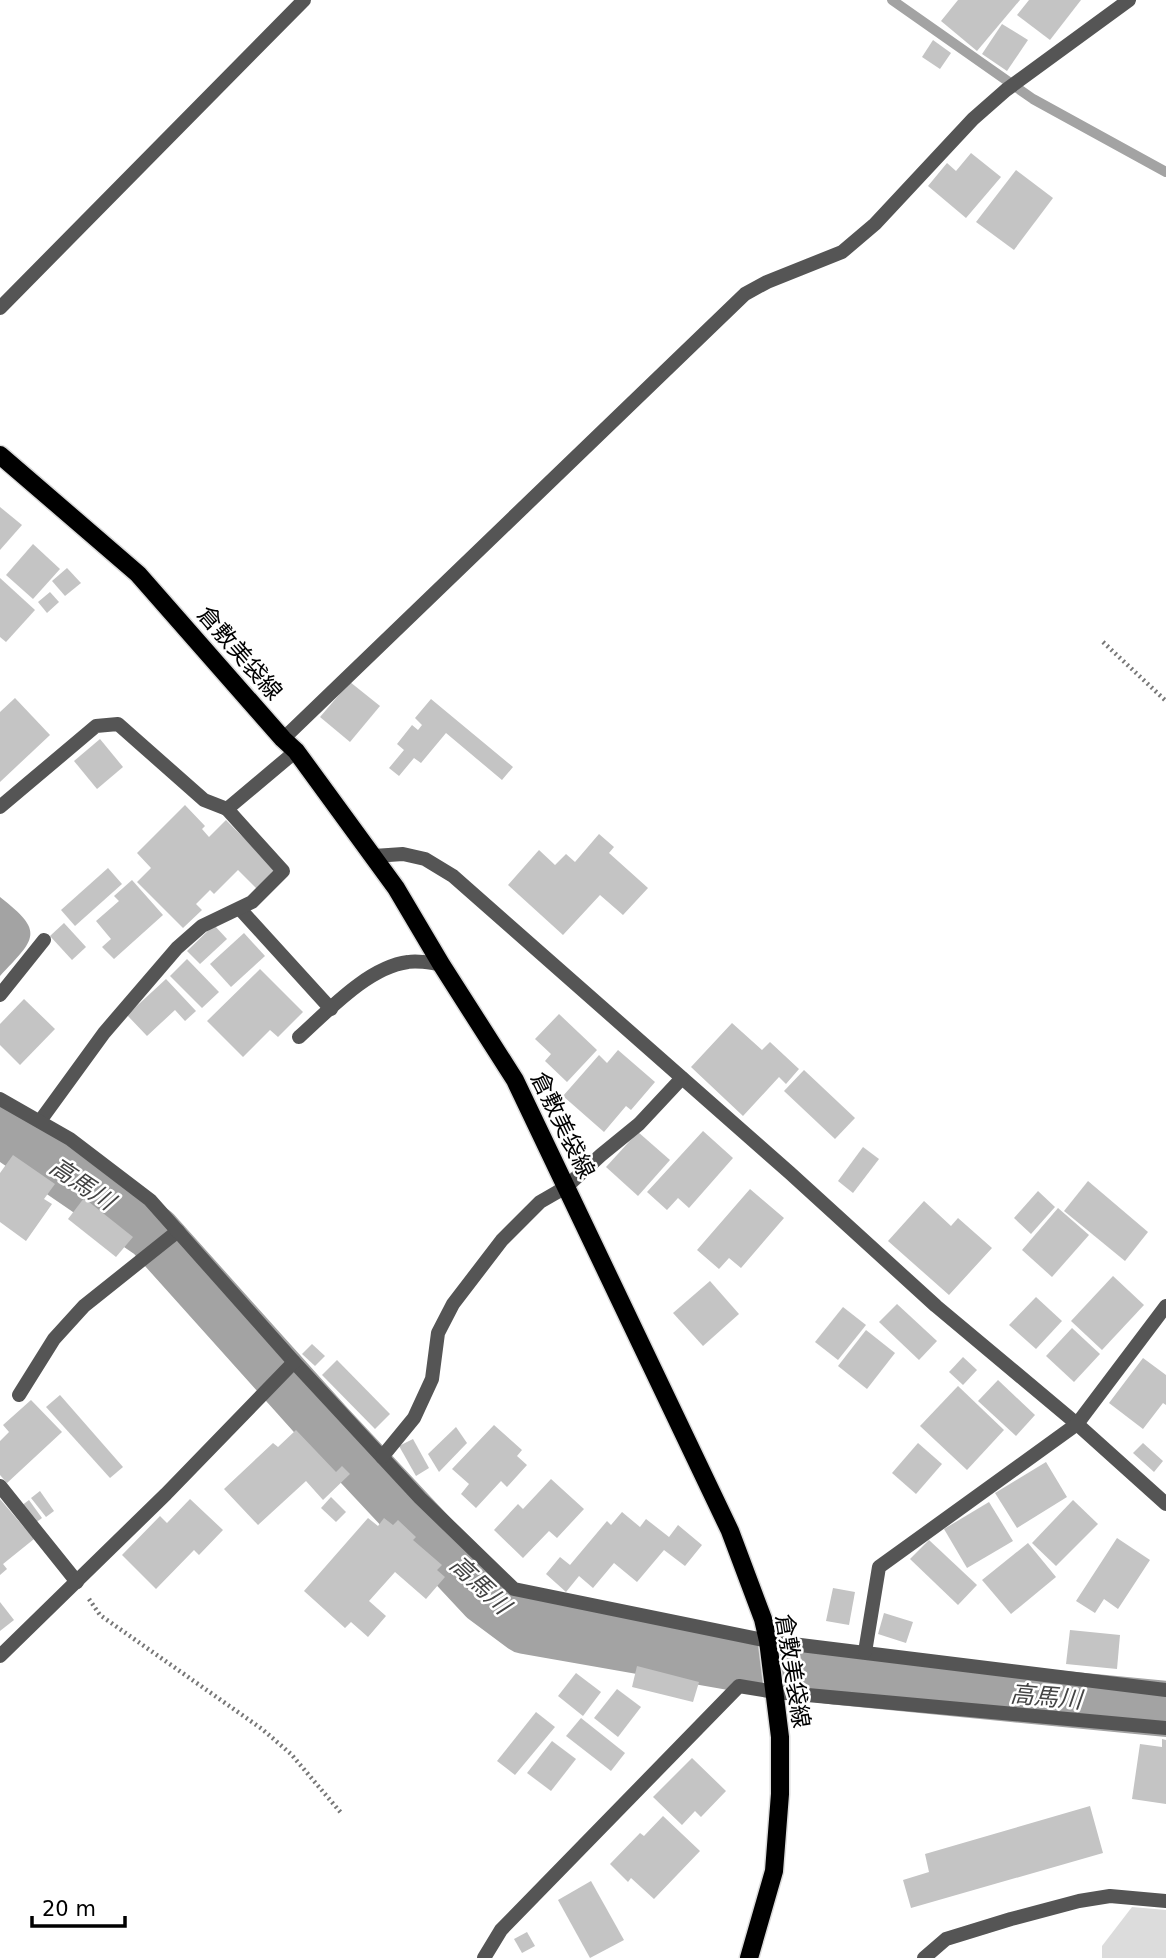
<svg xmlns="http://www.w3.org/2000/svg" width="1166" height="1958" viewBox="0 0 1166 1958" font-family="'DejaVu Sans','Noto Sans JP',sans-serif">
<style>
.green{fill:#dcdcdc}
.water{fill:#a3a3a3}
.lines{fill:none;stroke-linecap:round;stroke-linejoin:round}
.stream{stroke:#a3a3a3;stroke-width:10}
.river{stroke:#a3a3a3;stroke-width:56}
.building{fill:#c4c4c4}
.primary-casing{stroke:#dbdbdb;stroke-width:21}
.path{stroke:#777;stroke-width:4.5;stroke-dasharray:2 3.5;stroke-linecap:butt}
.service{stroke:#555;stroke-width:14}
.minor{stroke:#555;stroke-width:14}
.tertiary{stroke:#555;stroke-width:14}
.primary{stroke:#000;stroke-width:18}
.labels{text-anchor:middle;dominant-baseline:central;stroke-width:5;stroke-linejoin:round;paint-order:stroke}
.street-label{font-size:23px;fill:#000;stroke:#fff}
.water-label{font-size:24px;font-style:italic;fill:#444;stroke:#fff}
</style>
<rect width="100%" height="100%" fill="#fff"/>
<path class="green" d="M 1132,1907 L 1166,1910 L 1166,1958 L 1102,1958 L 1102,1946 Z"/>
<path class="water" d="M 0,897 C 45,932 36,938 0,976 Z"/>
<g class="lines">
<path class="stream" d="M 892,0 L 1033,99 L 1166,172"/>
<path class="river" d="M 0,1128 L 153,1233 L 327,1427 L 486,1597 L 525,1626 L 730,1662 L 838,1677 L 1166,1709"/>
</g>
<g class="building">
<path d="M 958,0 L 1020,0 L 977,51 L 941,21 Z"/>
<path d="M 1029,0 L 1081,0 L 1050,40 L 1017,15 Z"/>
<path d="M 1002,24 L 1028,40 L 1007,71 L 982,54 Z"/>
<path d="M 933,40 L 951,53 L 940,69 L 922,57 Z"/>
<path d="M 971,153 L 1001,177 L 966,218 L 928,186 L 947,163 L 956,171 Z"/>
<path d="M 1016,170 L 1053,198 L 1014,250 L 976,222 Z"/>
<path d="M 0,507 L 22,525 L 0,550 Z"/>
<path d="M 33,544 L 60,569 L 33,599 L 6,575 Z"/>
<path d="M 67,568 L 81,583 L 65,596 L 52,581 Z"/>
<path d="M 0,578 L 35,610 L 6,642 L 0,637 Z"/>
<path d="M 50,592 L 59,602 L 47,613 L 38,602 Z"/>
<path d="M 350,682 L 380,706 L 350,742 L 320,717 Z"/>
<path d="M 15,698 L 50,735 L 0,782 L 0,712 Z"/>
<path d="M 431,699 L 513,767 L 502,780 L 446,733 L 421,763 L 414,758 L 399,776 L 389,768 L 404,750 L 397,744 L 412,725 L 418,730 L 422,725 L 415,718 Z"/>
<path d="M 100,739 L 123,767 L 97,789 L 74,761 Z"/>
<path d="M 185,805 L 205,826 L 202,829 L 209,837 L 226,820 L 275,870 L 257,889 L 238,870 L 214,894 L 210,890 L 196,904 L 202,910 L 183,928 L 137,882 L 151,868 L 137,853 Z"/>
<path d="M 599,834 L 614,847 L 609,853 L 648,888 L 623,915 L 600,895 L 563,935 L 508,885 L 539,850 L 555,865 L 566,854 L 575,862 Z"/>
<path d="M 108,868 L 122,884 L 75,926 L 61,910 Z"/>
<path d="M 132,880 L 163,915 L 114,959 L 102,947 L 111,939 L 96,921 L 119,901 L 114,896 Z"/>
<path d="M 64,923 L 86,947 L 72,960 L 50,936 Z"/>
<path d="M 214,925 L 227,939 L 200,964 L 187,951 Z"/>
<path d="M 244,933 L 265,956 L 231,987 L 210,964 Z"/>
<path d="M 187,959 L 219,992 L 202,1008 L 170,976 Z"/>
<path d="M 260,969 L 303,1012 L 278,1037 L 270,1030 L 243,1057 L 207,1021 Z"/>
<path d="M 166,979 L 196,1011 L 185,1021 L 175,1010 L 147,1036 L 127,1015 Z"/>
<path d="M 24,999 L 55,1029 L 20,1065 L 0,1045 L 0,1024 Z"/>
<path d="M 559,1014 L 597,1050 L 567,1082 L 545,1061 L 551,1054 L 535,1039 Z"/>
<path d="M 732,1023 L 762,1050 L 770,1042 L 799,1069 L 786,1084 L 779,1077 L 743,1116 L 691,1067 Z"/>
<path d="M 618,1050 L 655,1082 L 631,1110 L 626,1106 L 604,1132 L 563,1096 L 599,1055 L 607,1063 Z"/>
<path d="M 804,1070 L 855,1118 L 835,1139 L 784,1091 Z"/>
<path d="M 703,1131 L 733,1158 L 689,1208 L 678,1198 L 667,1210 L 647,1192 Z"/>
<path d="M 638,1132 L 670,1160 L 638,1196 L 606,1167 Z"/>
<path d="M 863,1147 L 879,1159 L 853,1193 L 838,1181 Z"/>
<path d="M 13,1155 L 55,1184 L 44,1199 L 52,1204 L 26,1241 L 0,1222 L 0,1173 Z"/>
<path d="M 1088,1181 L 1148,1232 L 1125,1261 L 1064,1211 Z"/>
<path d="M 750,1189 L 784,1218 L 741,1268 L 729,1258 L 719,1269 L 697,1250 Z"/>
<path d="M 1038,1191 L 1055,1207 L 1031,1234 L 1014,1218 Z"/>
<path d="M 84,1198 L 133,1237 L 116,1257 L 68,1219 Z"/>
<path d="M 924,1201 L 951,1226 L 958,1218 L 992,1248 L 949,1295 L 888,1241 Z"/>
<path d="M 1058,1208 L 1089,1235 L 1052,1277 L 1022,1250 Z"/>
<path d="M 1113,1276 L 1144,1305 L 1102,1350 L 1071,1321 Z"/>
<path d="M 710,1281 L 739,1314 L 703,1346 L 673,1313 Z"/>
<path d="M 1036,1297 L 1062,1321 L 1036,1349 L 1009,1325 Z"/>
<path d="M 897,1304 L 937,1341 L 919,1360 L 879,1322 Z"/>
<path d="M 843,1307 L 866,1325 L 838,1360 L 815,1342 Z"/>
<path d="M 1072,1328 L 1100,1354 L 1074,1382 L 1046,1356 Z"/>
<path d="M 866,1330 L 895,1353 L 867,1389 L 838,1366 Z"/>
<path d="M 312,1344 L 325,1356 L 315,1366 L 302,1354 Z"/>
<path d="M 963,1357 L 977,1370 L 963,1385 L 949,1372 Z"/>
<path d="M 1143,1358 L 1166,1375 L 1166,1405 L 1163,1403 L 1143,1429 L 1109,1403 Z"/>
<path d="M 337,1360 L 390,1414 L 375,1429 L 322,1375 Z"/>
<path d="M 998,1380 L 1035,1415 L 1016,1436 L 978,1401 Z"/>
<path d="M 958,1386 L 1004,1430 L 967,1470 L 920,1426 Z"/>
<path d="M 60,1395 L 123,1467 L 110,1478 L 46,1407 Z"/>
<path d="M 31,1400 L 62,1432 L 7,1483 L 0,1475 L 0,1441 L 9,1432 L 3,1425 Z"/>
<path d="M 494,1425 L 522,1450 L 517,1456 L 527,1465 L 507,1487 L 501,1481 L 476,1508 L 461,1494 L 469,1484 L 452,1469 Z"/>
<path d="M 456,1427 L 467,1443 L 439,1472 L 428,1454 Z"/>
<path d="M 296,1430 L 336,1472 L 342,1466 L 350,1474 L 323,1500 L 306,1481 L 258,1525 L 224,1489 L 273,1443 L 278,1447 Z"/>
<path d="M 413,1439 L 429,1468 L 416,1476 L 399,1446 Z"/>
<path d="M 918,1443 L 942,1464 L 916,1494 L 892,1473 Z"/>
<path d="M 1143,1443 L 1163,1461 L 1154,1472 L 1133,1453 Z"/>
<path d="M 1046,1462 L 1067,1497 L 1017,1528 L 995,1493 Z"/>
<path d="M 551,1479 L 584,1509 L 557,1538 L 549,1531 L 523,1558 L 494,1530 L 518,1504 L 523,1509 Z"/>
<path d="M 40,1491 L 54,1511 L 46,1517 L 31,1498 Z"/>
<path d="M 331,1497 L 346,1512 L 336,1522 L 321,1508 Z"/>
<path d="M 0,1499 L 34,1539 L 3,1564 L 7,1569 L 0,1575 Z"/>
<path d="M 190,1499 L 223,1530 L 199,1555 L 194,1550 L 156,1589 L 122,1555 L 160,1516 L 167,1523 Z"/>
<path d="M 29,1500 L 42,1518 L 34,1524 L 21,1506 Z"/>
<path d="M 1073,1500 L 1098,1524 L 1056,1566 L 1032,1543 Z"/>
<path d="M 989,1502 L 1013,1541 L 967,1568 L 944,1529 Z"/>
<path d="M 622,1512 L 640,1527 L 646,1519 L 669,1537 L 678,1525 L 702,1545 L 685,1566 L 664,1550 L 637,1582 L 614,1563 L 593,1588 L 579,1576 L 566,1592 L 546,1574 L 560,1557 L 570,1565 L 607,1521 L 611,1525 Z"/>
<path d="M 368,1518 L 378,1526 L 384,1518 L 393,1525 L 398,1520 L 416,1537 L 413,1540 L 442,1565 L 437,1570 L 445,1577 L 426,1599 L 395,1572 L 369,1601 L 386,1616 L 368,1637 L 351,1622 L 345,1628 L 304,1591 Z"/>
<path d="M 1117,1538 L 1150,1560 L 1118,1609 L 1104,1599 L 1095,1613 L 1076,1601 Z"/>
<path d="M 929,1540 L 977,1585 L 958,1605 L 910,1559 Z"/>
<path d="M 1028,1543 L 1056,1577 L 1011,1614 L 982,1580 Z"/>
<path d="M 833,1588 L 855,1592 L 849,1625 L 826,1621 Z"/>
<path d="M 0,1602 L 14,1620 L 0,1631 Z"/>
<path d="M 884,1613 L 913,1622 L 906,1643 L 878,1634 Z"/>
<path d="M 1070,1630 L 1120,1635 L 1117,1669 L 1066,1664 Z"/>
<path d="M 637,1666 L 699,1682 L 693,1702 L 632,1687 Z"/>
<path d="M 576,1673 L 601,1692 L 583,1716 L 558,1696 Z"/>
<path d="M 617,1689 L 641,1707 L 618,1737 L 594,1718 Z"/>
<path d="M 536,1712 L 555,1727 L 515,1775 L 497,1761 Z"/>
<path d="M 581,1718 L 625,1753 L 611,1771 L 566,1736 Z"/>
<path d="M 1162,1739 L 1166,1740 L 1166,1804 L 1132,1799 L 1140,1744 L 1162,1747 Z"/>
<path d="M 552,1741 L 576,1759 L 551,1791 L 527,1773 Z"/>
<path d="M 692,1758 L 726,1791 L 701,1817 L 695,1811 L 682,1825 L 653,1797 Z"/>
<path d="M 1090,1806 L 1103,1853 L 911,1908 L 903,1880 L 929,1872 L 925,1854 Z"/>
<path d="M 663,1816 L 700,1851 L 654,1899 L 631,1878 L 628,1882 L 610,1864 L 640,1833 L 644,1836 Z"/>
<path d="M 591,1881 L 624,1940 L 590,1958 L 558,1900 Z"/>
<path d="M 527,1932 L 535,1946 L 522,1953 L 514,1939 Z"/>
</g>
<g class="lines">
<g class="primary-casing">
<path id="primary" d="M 0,455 L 138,574 L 283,739 L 296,751 L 396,888 L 441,964 L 515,1080 L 730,1531 L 763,1619 L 768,1641 L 780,1737 L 780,1794 L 774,1871 L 749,1958"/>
</g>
<g class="path">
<path d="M 1103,642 L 1166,701"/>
<path d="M 89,1599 L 100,1615 L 262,1729 L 291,1754 L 342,1814"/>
</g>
<g class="service">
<path d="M 0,807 L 96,726 L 118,724 L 204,800 L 227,809 L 296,751"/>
<path d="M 240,909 L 331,1009"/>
<path d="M 0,995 L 44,940"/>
<path d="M 299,1037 C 328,1011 368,967 408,962 C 418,960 431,963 441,964"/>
<path d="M 40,1121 L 104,1033 L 177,948 L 202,926 L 252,902 L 283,871 L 227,809"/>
<path d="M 19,1395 L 54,1339 L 84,1306 L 178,1231"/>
<path d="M 0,1486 L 77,1582"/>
<path d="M 924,1958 L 946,1939 L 1011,1919 L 1079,1901 L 1110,1896 L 1166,1901"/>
</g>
<g class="minor">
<path d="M 283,739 L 745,294 L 767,282 L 842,252 L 875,224 L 973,119 L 1006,90 L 1129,0"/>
<path d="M 374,856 L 403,854 L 425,859 L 453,876 L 790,1173 L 936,1306 L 1077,1424 L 1166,1504"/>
<path d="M 0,1099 L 70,1139 L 150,1200 L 294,1362 L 420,1498 L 514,1589 L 768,1641 L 1166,1690"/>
<path d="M 382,1457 L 414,1418 L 432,1379 L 438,1333 L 453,1304 L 502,1240 L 540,1202 L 566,1187 L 601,1155 L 639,1124 L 682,1078"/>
<path d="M 865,1652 L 879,1567 L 1077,1424 L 1166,1306"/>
<path d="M 0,1656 L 166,1494 L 294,1362"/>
<path d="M 484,1958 L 501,1930 L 739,1686 L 775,1692 L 1166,1728"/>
</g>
<path class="tertiary" d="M 0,308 L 304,0"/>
<use href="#primary" class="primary"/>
</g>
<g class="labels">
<g class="street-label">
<text transform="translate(240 653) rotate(49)">倉敷美袋線</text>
<text transform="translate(563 1125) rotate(64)">倉敷美袋線</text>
<text transform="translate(793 1671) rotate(81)">倉敷美袋線</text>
</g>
<g class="water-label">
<text transform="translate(82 1184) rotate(34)">高馬川</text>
<text transform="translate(480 1585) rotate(43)">高馬川</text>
<text transform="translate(1046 1697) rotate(5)">高馬川</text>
</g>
</g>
<path d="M32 1916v10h93v-10" fill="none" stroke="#000000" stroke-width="3.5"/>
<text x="42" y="1916" font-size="21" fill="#000000" stroke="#ffffff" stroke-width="5" paint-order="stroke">20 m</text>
</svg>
